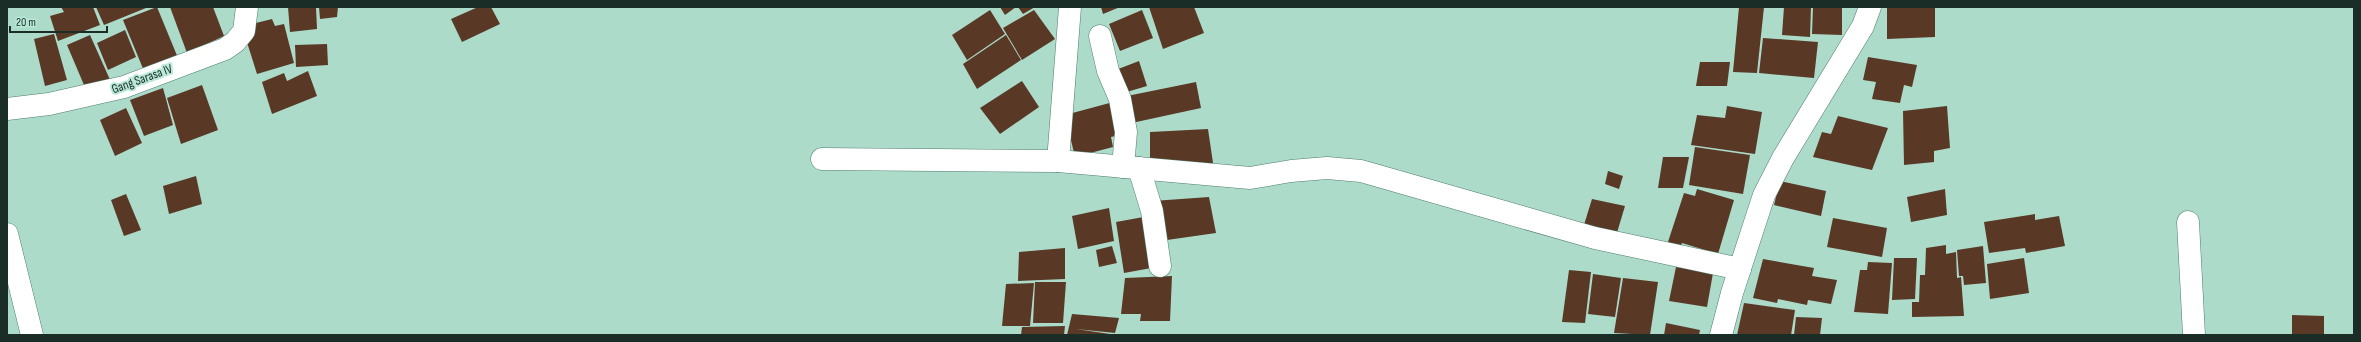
<svg xmlns="http://www.w3.org/2000/svg" width="2361" height="342" viewBox="0 0 2361 342" font-family="'Sofia Sans Condensed',sans-serif">
<style>
.building{fill:#593926}
.lines{fill:none;stroke-linecap:round;stroke-linejoin:round}
.street-casing{stroke:#507d6d;stroke-width:23}
.street{stroke:#fff;stroke-width:22}
.labels{text-anchor:middle;dominant-baseline:central;stroke-width:4;stroke-linejoin:round;paint-order:stroke}
.street-label{font-size:13px;fill:#1a2d27;stroke:#b9e8d7}
</style>
<rect width="100%" height="100%" fill="#acdbca"/>
<g class="building">
<path d="M 61,7 L 93,7 L 100,25 L 58,41 L 50,16 L 64,12 Z"/>
<path d="M 96,7 L 145,7 L 146,8 L 104,25 Z"/>
<path d="M 157,7 L 178,58 L 144,71 L 123,20 Z"/>
<path d="M 170,7 L 213,7 L 224,36 L 187,53 Z"/>
<path d="M 288,7 L 316,7 L 317,29 L 290,32 Z"/>
<path d="M 319,7 L 338,7 L 337,17 L 320,19 Z"/>
<path d="M 478,7 L 491,7 L 500,24 L 462,42 L 451,19 Z"/>
<path d="M 1000,7 L 1016,7 L 1005,15 Z"/>
<path d="M 1018,7 L 1035,7 L 1023,14 Z"/>
<path d="M 1101,7 L 1120,7 L 1103,14 Z"/>
<path d="M 1149,7 L 1194,7 L 1204,33 L 1163,49 Z"/>
<path d="M 1739,7 L 1764,7 L 1757,73 L 1733,72 Z"/>
<path d="M 1784,7 L 1811,7 L 1810,37 L 1782,35 Z"/>
<path d="M 1813,7 L 1842,7 L 1842,35 L 1812,34 Z"/>
<path d="M 1887,7 L 1935,7 L 1935,37 L 1887,39 Z"/>
<path d="M 990,10 L 1005,34 L 967,60 L 952,35 Z"/>
<path d="M 1034,10 L 1055,39 L 1022,60 L 1003,28 Z"/>
<path d="M 1142,10 L 1153,38 L 1120,51 L 1109,24 Z"/>
<path d="M 272,19 L 275,26 L 284,24 L 294,63 L 257,74 L 245,36 L 248,25 Z"/>
<path d="M 125,30 L 136,57 L 108,70 L 97,43 Z"/>
<path d="M 54,34 L 67,80 L 45,86 L 34,39 Z"/>
<path d="M 90,35 L 111,82 L 87,92 L 67,45 Z"/>
<path d="M 1006,35 L 1021,60 L 977,89 L 963,64 Z"/>
<path d="M 1763,38 L 1818,42 L 1814,78 L 1759,73 Z"/>
<path d="M 327,44 L 328,65 L 296,67 L 295,45 Z"/>
<path d="M 1868,57 L 1917,65 L 1912,87 L 1904,85 L 1900,103 L 1872,99 L 1876,82 L 1863,80 Z"/>
<path d="M 1139,61 L 1147,86 L 1120,94 L 1113,71 Z"/>
<path d="M 1700,62 L 1730,62 L 1727,86 L 1696,86 Z"/>
<path d="M 308,71 L 317,96 L 272,114 L 262,82 L 284,73 L 287,81 Z"/>
<path d="M 1022,81 L 1039,107 L 1000,134 L 980,108 Z"/>
<path d="M 1196,82 L 1201,108 L 1127,124 L 1122,97 Z"/>
<path d="M 202,85 L 218,130 L 181,144 L 167,98 Z"/>
<path d="M 163,88 L 173,125 L 144,136 L 130,100 Z"/>
<path d="M 1117,101 L 1124,134 L 1111,137 L 1113,147 L 1075,157 L 1065,115 Z"/>
<path d="M 1727,106 L 1762,112 L 1755,154 L 1691,145 L 1697,115 L 1725,118 Z"/>
<path d="M 1947,106 L 1950,148 L 1934,151 L 1934,162 L 1904,165 L 1903,111 Z"/>
<path d="M 126,108 L 142,143 L 115,156 L 100,120 Z"/>
<path d="M 1838,116 L 1888,128 L 1872,170 L 1813,157 L 1822,132 L 1831,134 Z"/>
<path d="M 1208,129 L 1213,163 L 1150,164 L 1150,132 Z"/>
<path d="M 1695,147 L 1750,155 L 1743,194 L 1689,185 Z"/>
<path d="M 1663,157 L 1689,157 L 1683,188 L 1658,188 Z"/>
<path d="M 1608,171 L 1623,176 L 1619,189 L 1605,184 Z"/>
<path d="M 196,176 L 202,204 L 169,214 L 163,186 Z"/>
<path d="M 1780,181 L 1826,191 L 1821,216 L 1774,205 Z"/>
<path d="M 1697,189 L 1734,200 L 1718,254 L 1682,243 L 1679,252 L 1666,248 L 1684,193 L 1695,196 Z"/>
<path d="M 1945,189 L 1947,215 L 1911,222 L 1907,197 Z"/>
<path d="M 126,194 L 141,230 L 124,236 L 111,200 Z"/>
<path d="M 1209,197 L 1216,233 L 1160,241 L 1153,201 Z"/>
<path d="M 1592,199 L 1625,206 L 1616,236 L 1583,228 Z"/>
<path d="M 1109,208 L 1114,241 L 1078,249 L 1072,216 Z"/>
<path d="M 2035,214 L 2035,220 L 2059,216 L 2065,246 L 2026,253 L 2025,248 L 1989,253 L 1984,222 Z"/>
<path d="M 1149,216 L 1157,267 L 1124,273 L 1116,222 Z"/>
<path d="M 1833,218 L 1887,228 L 1882,257 L 1827,247 Z"/>
<path d="M 1946,245 L 1946,254 L 1956,252 L 1957,278 L 1961,277 L 1964,316 L 1912,317 L 1912,302 L 1919,302 L 1920,275 L 1925,275 L 1926,248 Z"/>
<path d="M 1112,246 L 1117,263 L 1099,267 L 1096,250 Z"/>
<path d="M 1983,246 L 1986,283 L 1964,285 L 1963,276 L 1959,276 L 1957,250 Z"/>
<path d="M 1065,248 L 1065,279 L 1018,281 L 1019,252 Z"/>
<path d="M 1894,258 L 1917,258 L 1915,299 L 1892,300 Z"/>
<path d="M 2024,258 L 2029,293 L 1990,299 L 1987,264 Z"/>
<path d="M 1763,259 L 1814,268 L 1812,276 L 1837,280 L 1831,304 L 1808,300 L 1807,305 L 1778,299 L 1777,303 L 1753,298 Z"/>
<path d="M 1868,262 L 1892,263 L 1888,314 L 1854,312 L 1860,270 L 1867,270 Z"/>
<path d="M 1676,267 L 1713,273 L 1707,307 L 1669,301 Z"/>
<path d="M 1569,270 L 1591,272 L 1585,323 L 1562,322 Z"/>
<path d="M 1593,274 L 1621,278 L 1615,317 L 1588,314 Z"/>
<path d="M 1172,276 L 1170,321 L 1140,321 L 1141,314 L 1121,314 L 1125,278 Z"/>
<path d="M 1623,278 L 1658,282 L 1650,335 L 1614,333 Z"/>
<path d="M 1035,282 L 1066,282 L 1063,323 L 1033,323 Z"/>
<path d="M 1034,283 L 1030,326 L 1002,326 L 1006,284 Z"/>
<path d="M 1744,303 L 1795,310 L 1791,335 L 1737,335 Z"/>
<path d="M 1072,314 L 1119,318 L 1115,333 L 1076,329 L 1117,335 L 1067,335 Z"/>
<path d="M 2292,315 L 2324,316 L 2324,335 L 2292,335 Z"/>
<path d="M 1796,317 L 1822,318 L 1820,335 L 1794,335 Z"/>
<path d="M 1666,323 L 1700,330 L 1699,335 L 1664,335 Z"/>
<path d="M 1065,326 L 1064,335 L 1021,335 L 1022,327 Z"/>
</g>
<g class="lines">
<g class="street-casing">
<g id="street">
<path d="M 1100,36 L 1108,71 L 1120,99 L 1126,132 L 1123,167"/>
<path d="M 7,109 L 49,104 L 124,87 L 225,49 L 235,42 L 244,31 L 247,7"/>
<path d="M 822,159 L 1058,161 L 1250,178 L 1291,171 L 1327,168 L 1361,171 L 1595,238 L 1740,269"/>
<path d="M 1058,161 L 1070,7"/>
<path d="M 1139,168 L 1152,211 L 1160,266"/>
<path d="M 2188,222 L 2194,335"/>
<path d="M 7,234 L 32,335"/>
<path d="M 1721,335 L 1732,293 L 1764,195 L 1783,158 L 1863,26 L 1870,7"/>
</g>
</g>
<use href="#street" class="street"/>
</g>
<g class="labels">
<g class="street-label">
<text transform="translate(142 79) rotate(-20)">Gang Sarasa IV</text>
</g>
</g>
<rect width="2361" height="342" fill="none" stroke="#1a2d27" stroke-width="16"/>
<path d="M10 26v6h97v-6" fill="none" stroke="#1a2d27" stroke-width="2"/>
<text x="16" y="26" font-size="12" fill="#1a2d27" stroke="#b9e8d7" stroke-width="3" paint-order="stroke">20 m</text>
</svg>
